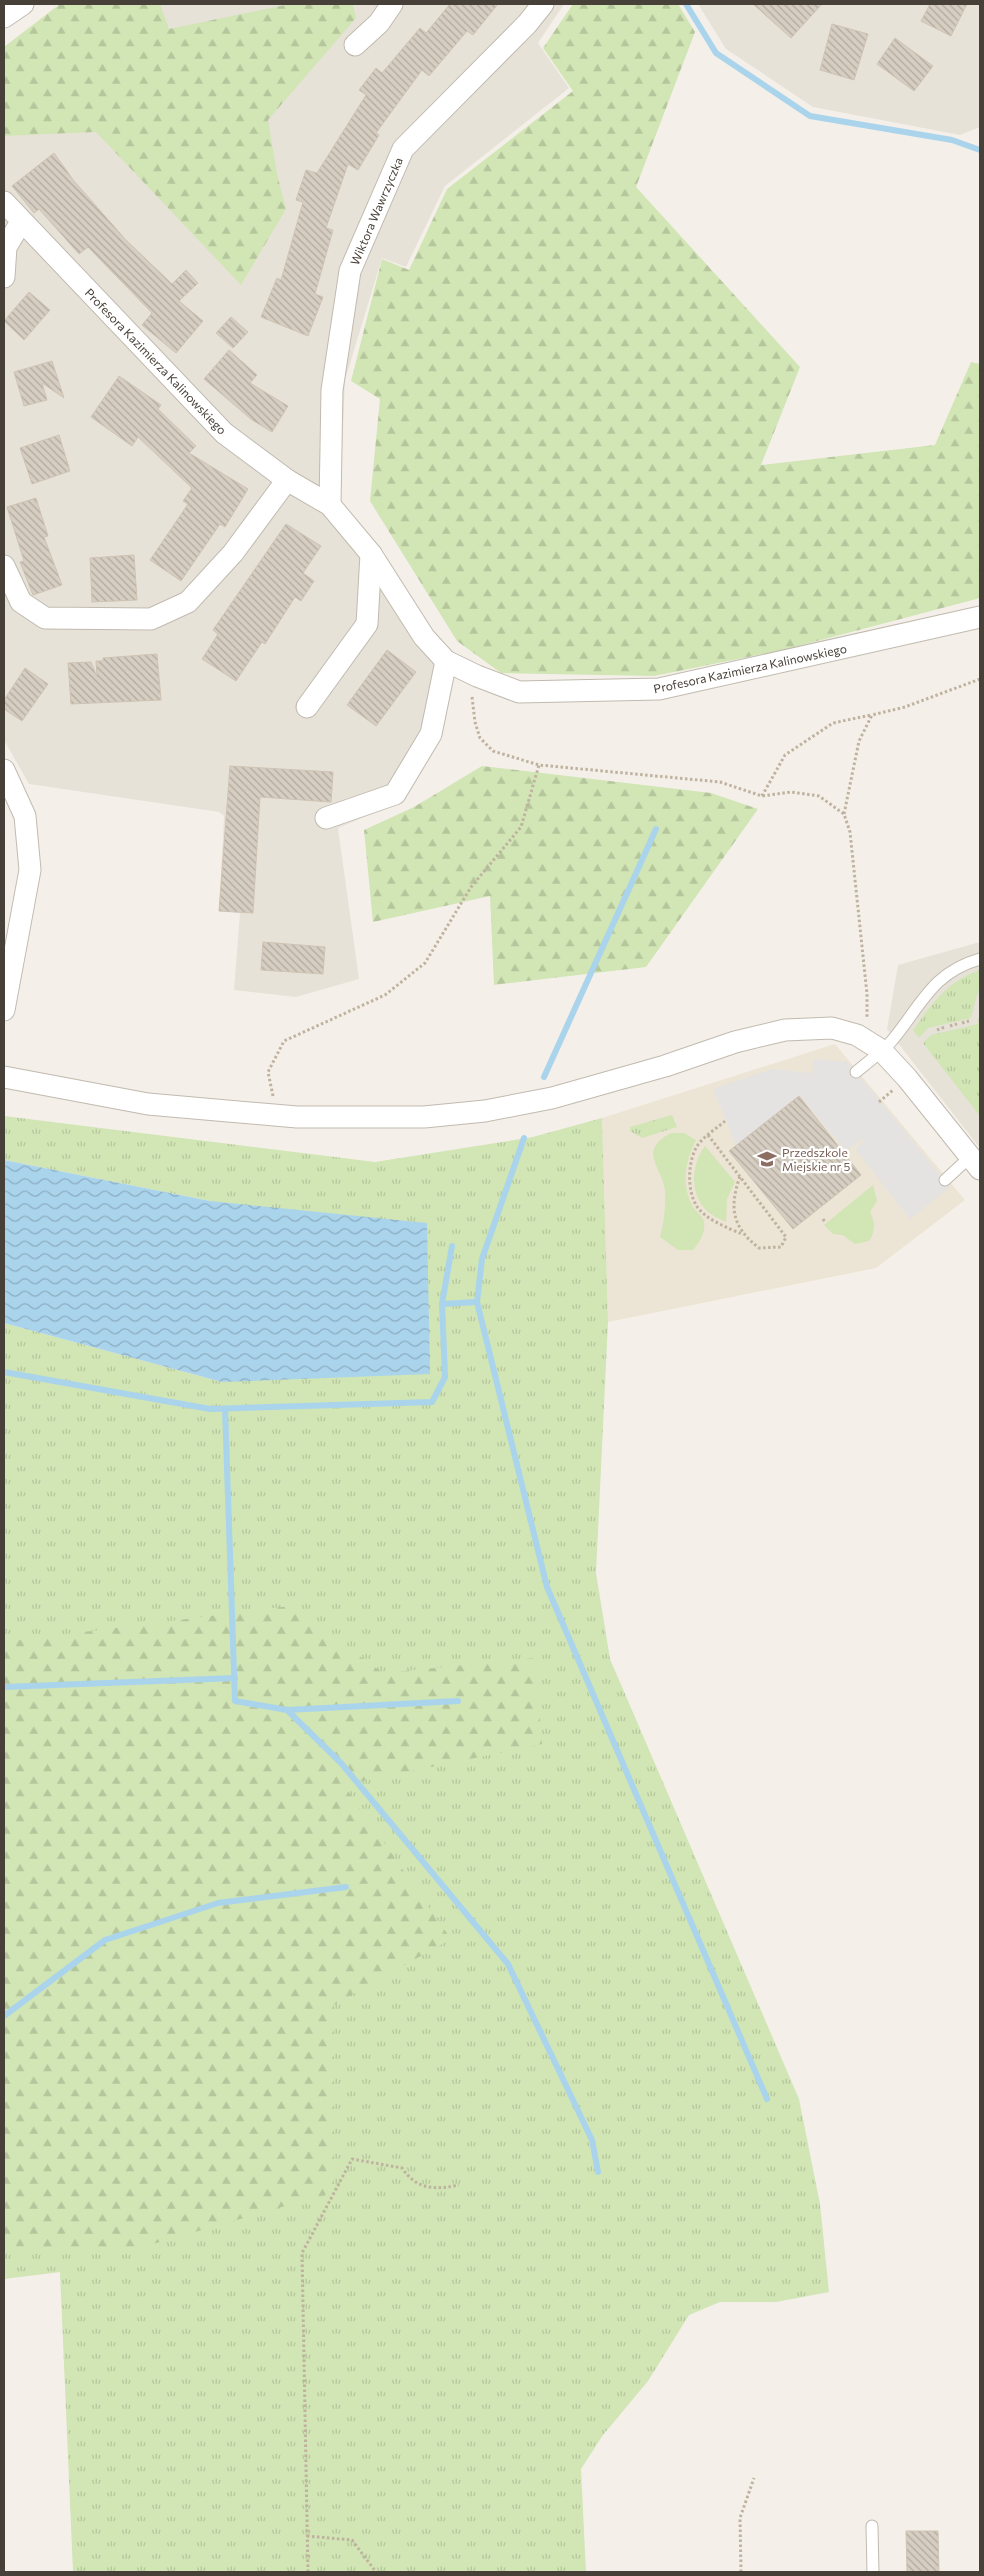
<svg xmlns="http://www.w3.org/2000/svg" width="984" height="2576" viewBox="0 0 984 2576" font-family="Commissioner,sans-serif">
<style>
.residential{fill:#e7e2d8}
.education{fill:#ece4d4}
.grass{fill:url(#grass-tufts)}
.forest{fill:url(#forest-firs)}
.park{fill:#d1e5b5}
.parking{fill:#e5e3e1}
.water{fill:url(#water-waves)}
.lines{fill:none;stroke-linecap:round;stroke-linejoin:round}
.stream{stroke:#aad4ec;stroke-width:6}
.building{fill:url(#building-back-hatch);stroke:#cfc3b3}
.lane-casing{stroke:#c1baaf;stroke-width:13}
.street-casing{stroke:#c1baaf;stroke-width:23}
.path{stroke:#bfb29f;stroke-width:3;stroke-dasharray:2.5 2.5;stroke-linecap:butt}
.lane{stroke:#fff;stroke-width:11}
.street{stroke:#fff;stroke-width:21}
.labels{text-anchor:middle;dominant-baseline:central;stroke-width:4.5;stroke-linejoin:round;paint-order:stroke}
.street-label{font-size:12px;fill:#474038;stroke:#fff}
.education-label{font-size:12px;fill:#785e54;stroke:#fff;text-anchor:start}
</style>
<defs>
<pattern id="grass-tufts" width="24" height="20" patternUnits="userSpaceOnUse" patternTransform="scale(1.25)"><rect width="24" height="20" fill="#d1e5b5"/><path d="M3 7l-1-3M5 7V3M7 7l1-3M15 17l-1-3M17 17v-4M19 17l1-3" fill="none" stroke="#b5c69c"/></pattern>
<pattern id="forest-firs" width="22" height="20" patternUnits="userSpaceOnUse" patternTransform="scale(1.25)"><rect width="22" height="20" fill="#d1e5b5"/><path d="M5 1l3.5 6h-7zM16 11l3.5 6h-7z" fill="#b5c69c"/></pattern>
<pattern id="water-waves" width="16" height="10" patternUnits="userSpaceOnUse" patternTransform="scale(1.25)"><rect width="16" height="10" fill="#aad4ec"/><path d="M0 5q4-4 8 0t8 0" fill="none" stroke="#8cadc0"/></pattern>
<pattern id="building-back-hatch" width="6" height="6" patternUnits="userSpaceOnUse" patternTransform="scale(1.25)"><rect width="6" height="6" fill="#d7cec2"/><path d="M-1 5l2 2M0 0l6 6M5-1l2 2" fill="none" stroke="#b0a99f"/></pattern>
</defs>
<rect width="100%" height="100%" fill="#f4f0e9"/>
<g class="residential">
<path d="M 79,4 L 564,4 L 538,43 L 569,88 L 445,186 L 406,267 L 382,258 L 345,380 L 340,500 L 439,666 L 406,799 L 338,828 L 359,979 L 296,997 L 234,990 L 240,913 L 219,911 L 224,816 L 219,812 L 29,784 L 4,740 L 4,57 Z"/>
<path d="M 698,4 L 980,4 L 980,127 L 960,135 L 813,107 L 726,49 Z"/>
<path d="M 980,942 L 980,1148 L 887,1029 L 898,965 Z"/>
</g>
<path class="education" d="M 835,1044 L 965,1200 L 876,1268 L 608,1322 L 602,1118 Z"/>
<g class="grass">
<path d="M 980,970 L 980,990 L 978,991 L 971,1018 L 928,1028 L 919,1038 L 913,1030 C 934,1002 946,982 980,970 Z"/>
<path d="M 980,1010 L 980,1116 L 923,1043 L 931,1035 L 978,1024 Z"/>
<path d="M 672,1115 L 677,1127 L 642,1138 L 630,1131 L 630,1127 Z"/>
<path d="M 4,1116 L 375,1162 L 533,1137 L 602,1118 L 608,1322 L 596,1573 L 610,1659 L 799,2099 L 820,2204 L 829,2292 L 776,2302 L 720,2302 L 689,2315 L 648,2381 L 603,2435 L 581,2469 L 586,2572 L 73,2572 L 60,2272 L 4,2279 L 4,1323 L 222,1382 L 210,1201 L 4,1160 Z"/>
</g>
<g class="forest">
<path d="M 60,4 L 160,4 L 169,29 L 290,4 L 353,4 L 356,18 L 268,120 L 277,174 L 286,209 L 241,285 L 96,132 L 4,136 L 4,47 Z"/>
<path d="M 573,4 L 678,4 L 695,32 L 636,187 L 800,367 L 761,465 L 935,445 L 971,362 L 980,364 L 980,598 L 787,649 L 654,676 L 501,673 L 457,641 L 370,501 L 380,399 L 351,381 L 382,259 L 409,270 L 447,189 L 573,91 L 543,48 Z"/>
<path d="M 482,766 L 711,793 L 758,809 L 646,967 L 494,985 L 490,896 L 373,922 L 364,830 L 414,807 Z"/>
<path d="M 290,1606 L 383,1673 L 535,1658 L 542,1744 L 344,1785 L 451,1939 L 334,2005 L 334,2192 L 125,2252 L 4,2246 L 4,1642 Z"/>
</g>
<g class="park">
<path d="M 671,1133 L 684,1133 L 696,1140 C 685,1161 681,1185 693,1207 C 696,1212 703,1216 704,1222 C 706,1232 699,1243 693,1250 L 678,1250 L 660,1237 C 664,1223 666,1205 665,1190 C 662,1166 637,1151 671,1133 Z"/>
<path d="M 705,1146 L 735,1182 L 727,1199 L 726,1222 C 720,1219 713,1216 708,1212 C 689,1194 691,1165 705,1146 Z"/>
<path d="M 873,1185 L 877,1201 L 870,1212 C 875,1222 876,1231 869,1241 L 855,1244 L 843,1235 L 833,1234 L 824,1225 Z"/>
</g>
<path class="parking" d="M 814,1059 L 848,1062 L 950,1187 L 910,1219 L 855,1149 L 864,1141 L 863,1139 L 846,1151 L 800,1096 L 736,1146 L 713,1089 L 772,1069 L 812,1073 Z"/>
<path class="water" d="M 4,1160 L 210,1201 L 427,1223 L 430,1374 L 222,1382 L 4,1323 Z"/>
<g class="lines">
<g class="stream">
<path d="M 686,4 L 716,53 L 810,116 L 952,140 L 980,150"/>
<path d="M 544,1077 L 656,829"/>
<path d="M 524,1138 L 482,1259 L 477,1302 L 547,1587 L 767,2099"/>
<path d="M 442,1304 L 477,1302"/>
<path d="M 4,1372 L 210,1409 L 432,1402 L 445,1377 L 442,1304 L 452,1246"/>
<path d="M 225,1409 L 235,1701 L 287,1710 L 458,1701"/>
<path d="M 4,1687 L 235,1678"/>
<path d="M 287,1710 L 341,1763 L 508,1964 L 592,2140 L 598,2172"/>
<path d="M 4,2016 L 105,1940 L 218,1903 L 346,1887"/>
</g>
</g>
<g class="building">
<path d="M 450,4 L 498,4 L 473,35 L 467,31 L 429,76 L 422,70 L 376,133 L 379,135 L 358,170 L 348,164 L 326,228 L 333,230 L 315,294 L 323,297 L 308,336 L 261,317 L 277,278 L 281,280 L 303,202 L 296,200 L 306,170 L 317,173 L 366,95 L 359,90 L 376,68 L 382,73 L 420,28 L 426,33 Z"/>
<path d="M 753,4 L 822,4 L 791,38 Z"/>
<path d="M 930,4 L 967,4 L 951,36 L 921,21 Z"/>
<path d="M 832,24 L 868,34 L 854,80 L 820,70 Z"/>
<path d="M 895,38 L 933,66 L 914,91 L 877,64 Z"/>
<path d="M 54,153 L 74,181 L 126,240 L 172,284 L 186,270 L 198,283 L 179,301 L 203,321 L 176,353 L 142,325 L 152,313 L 88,247 L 79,254 L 39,209 L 34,213 L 12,186 Z"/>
<path d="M 29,292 L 50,310 L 24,340 L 4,321 Z"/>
<path d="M 231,317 L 248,332 L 233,348 L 216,333 Z"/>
<path d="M 229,350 L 257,375 L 250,383 L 288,406 L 272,432 L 252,420 L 204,379 Z"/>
<path d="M 52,361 L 64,398 L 42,383 L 47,400 L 24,406 L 14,372 Z"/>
<path d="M 119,376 L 161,405 L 158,409 L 196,446 L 189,453 L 248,489 L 225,527 L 220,524 L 181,581 L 150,560 L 188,504 L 183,501 L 192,488 L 138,437 L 132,446 L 91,417 Z"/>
<path d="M 59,435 L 70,471 L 32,484 L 20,448 Z"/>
<path d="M 36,498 L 48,536 L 44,537 L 62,585 L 33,595 L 20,562 L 24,561 L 7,507 Z"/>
<path d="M 286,524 L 321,546 L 303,573 L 314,581 L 301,601 L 295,597 L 265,644 L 262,642 L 236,681 L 202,659 L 218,634 L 213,630 Z"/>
<path d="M 134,555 L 137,600 L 92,602 L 90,558 Z"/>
<path d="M 387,650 L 416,672 L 376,726 L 347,705 Z"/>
<path d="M 157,654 L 161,700 L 71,704 L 68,663 L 91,662 L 97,677 L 96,661 L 103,661 L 103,658 Z"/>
<path d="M 25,668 L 48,684 L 22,721 L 4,709 L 4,700 Z"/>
<path d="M 230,766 L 333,772 L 331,802 L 260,797 L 253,913 L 219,911 Z"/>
<path d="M 263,942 L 325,947 L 323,974 L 261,970 Z"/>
<path d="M 799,1096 L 861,1175 L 793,1229 L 729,1151 Z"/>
<path d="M 906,2531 L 938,2531 L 939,2572 L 907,2572 Z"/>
</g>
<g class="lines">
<g class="lane-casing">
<g id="lane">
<path d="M 856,1072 C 867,1063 879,1054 889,1044 C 920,1009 930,973 980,959"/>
<path d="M 945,1180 L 970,1157"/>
<path d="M 872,2526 L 873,2572"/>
</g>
</g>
<g class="street-casing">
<g id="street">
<path d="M 4,17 L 23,4"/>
<path d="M 355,45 L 379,23 L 392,4"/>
<path d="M 4,202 L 224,433 L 287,480 L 330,505 L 371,554 L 424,637 L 446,661 L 477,676 L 519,692 L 659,689 L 980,617"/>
<path d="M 4,277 L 6,247 L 21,222"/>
<path d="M 330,505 L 332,390 L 350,271 L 403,149 L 527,24 L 543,4"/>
<path d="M 4,566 L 21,602 L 45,618 L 151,619 L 188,602 L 233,553 L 287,480"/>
<path d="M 307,707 L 367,624 L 371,554"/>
<path d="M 4,770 L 25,816 L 30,870 L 4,1010"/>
<path d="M 326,818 L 395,794 L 431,734 L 446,661"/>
<path d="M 4,1077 L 148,1104 L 297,1117 L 424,1117 L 485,1111 L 552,1098 L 665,1066 L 735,1042 L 785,1030 L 832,1028 L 857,1035 L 881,1050 L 907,1078 L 980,1169"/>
</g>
</g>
<g class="path">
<path d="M 472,697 L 475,722 L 480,738 L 493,751 L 539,765 L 720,782 L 762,796 L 791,792 L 819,796 L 844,814 L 850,832 L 867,994 L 867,1018"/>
<path d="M 762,796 L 785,755 L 833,723 L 871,715"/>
<path d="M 844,814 L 859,741 L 872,715 L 905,707 L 980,679"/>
<path d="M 962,1023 L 969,1021"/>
<path d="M 950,1026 L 957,1024"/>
<path d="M 937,1030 L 945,1027"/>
<path d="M 273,1096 L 268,1072 L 284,1041 L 385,995 L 425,963 L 471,887 L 521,827 L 539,765"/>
<path d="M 879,1102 L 893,1090"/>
<path d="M 725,1121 C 716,1129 702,1137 696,1148 C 688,1163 687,1189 696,1205 C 704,1219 728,1228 742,1234"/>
<path d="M 708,1135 L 786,1237 L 781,1247 L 759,1248 C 732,1227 729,1208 740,1176"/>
<path d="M 823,1219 L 825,1222"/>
<path d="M 307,2536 L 352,2540 L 376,2572"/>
<path d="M 308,2572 L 302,2253 L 352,2159 L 402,2168 C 417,2190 435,2190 459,2185"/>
<path d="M 741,2572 L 740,2518 L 754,2478"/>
</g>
<use href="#lane" class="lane"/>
<use href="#street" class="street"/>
</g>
<defs>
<g id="school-bare" transform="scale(1.5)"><path d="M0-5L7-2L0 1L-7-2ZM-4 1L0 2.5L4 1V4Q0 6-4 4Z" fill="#8d6e63" stroke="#fff" stroke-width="2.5" paint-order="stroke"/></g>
</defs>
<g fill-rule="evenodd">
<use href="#school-bare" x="767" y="1159"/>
</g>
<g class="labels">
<g class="street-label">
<text transform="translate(376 211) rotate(-67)">Wiktora Wawrzyczka</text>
<text transform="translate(156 361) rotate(46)">Profesora Kazimierza Kalinowskiego</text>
<text transform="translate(750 668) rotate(-12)">Profesora Kazimierza Kalinowskiego</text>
</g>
<g class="education-label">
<text x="782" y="1152">Przedszkole<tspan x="782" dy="14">Miejskie nr 5</tspan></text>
</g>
</g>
<rect width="984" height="2576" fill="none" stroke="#474038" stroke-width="10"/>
</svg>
